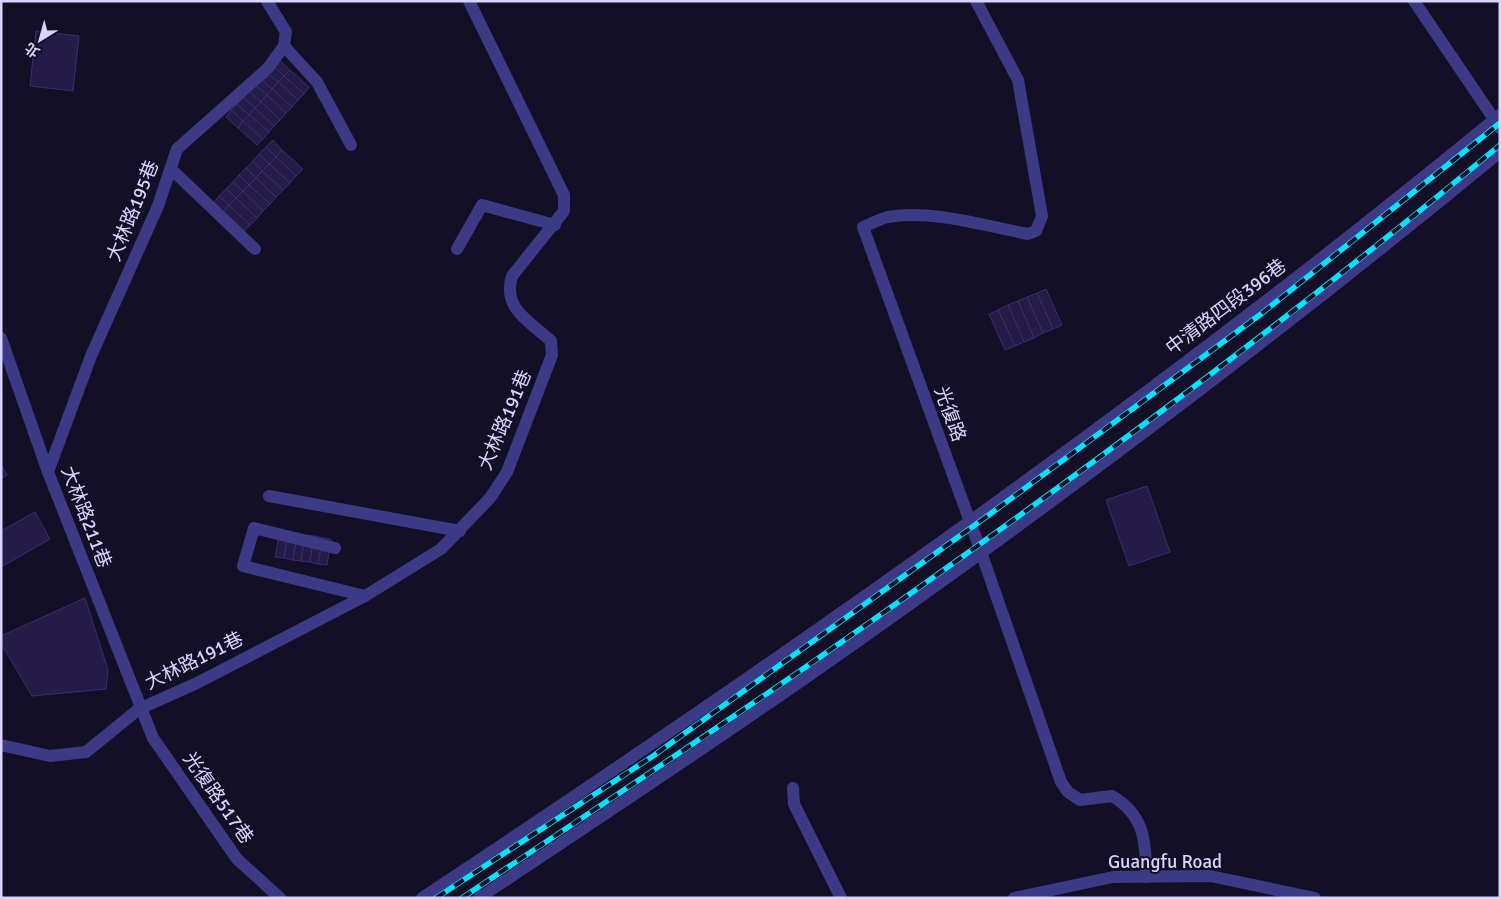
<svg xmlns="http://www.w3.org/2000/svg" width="1501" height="899" viewBox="0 0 1501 899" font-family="Signika,'Noto Sans TC',sans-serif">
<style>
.building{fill:#241b47;stroke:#3b2d73}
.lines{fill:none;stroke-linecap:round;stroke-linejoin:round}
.minor{stroke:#3d3a85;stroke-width:12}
.rail-casing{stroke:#00e5ff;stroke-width:5.5}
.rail{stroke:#130f26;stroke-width:4;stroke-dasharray:11;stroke-linecap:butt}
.labels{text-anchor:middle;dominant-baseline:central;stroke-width:4;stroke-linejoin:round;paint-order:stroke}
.street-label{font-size:19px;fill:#d9d4ff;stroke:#130f26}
</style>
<rect width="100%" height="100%" fill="#130f26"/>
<g class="building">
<path d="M 36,31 L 79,36 L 73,91 L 30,86 Z"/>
<path d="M 278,59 L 290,70 L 284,76 L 272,65 Z"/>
<path d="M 272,65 L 284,76 L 278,82 L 266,72 Z"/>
<path d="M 290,70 L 309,87 L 304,94 L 284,76 Z"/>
<path d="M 266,72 L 278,82 L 272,89 L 260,78 Z"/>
<path d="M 284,76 L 304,94 L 298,100 L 278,82 Z"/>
<path d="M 260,78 L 272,89 L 267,95 L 255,85 Z"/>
<path d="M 278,82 L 298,100 L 292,107 L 272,89 Z"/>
<path d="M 255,85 L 267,95 L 261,102 L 249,91 Z"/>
<path d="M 272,89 L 292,107 L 286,113 L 267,95 Z"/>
<path d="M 249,91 L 261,102 L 255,108 L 243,97 Z"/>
<path d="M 267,95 L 286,113 L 280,120 L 261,102 Z"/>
<path d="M 243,97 L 255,108 L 249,115 L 237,104 Z"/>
<path d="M 261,102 L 280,120 L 274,126 L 255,108 Z"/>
<path d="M 237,104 L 249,115 L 243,121 L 231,110 Z"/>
<path d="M 255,108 L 274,126 L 269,132 L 249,115 Z"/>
<path d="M 231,110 L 243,121 L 238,128 L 226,117 Z"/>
<path d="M 249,115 L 269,132 L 263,139 L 243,121 Z"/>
<path d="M 243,121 L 263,139 L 257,145 L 238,128 Z"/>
<path d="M 273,140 L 282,150 L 276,157 L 266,147 Z"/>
<path d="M 266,147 L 276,157 L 269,164 L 259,154 Z"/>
<path d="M 282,150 L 303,169 L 296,176 L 276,157 Z"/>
<path d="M 259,154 L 269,164 L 262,171 L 253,161 Z"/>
<path d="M 276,157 L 296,176 L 290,183 L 269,164 Z"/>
<path d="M 253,161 L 262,171 L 256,178 L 246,168 Z"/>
<path d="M 269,164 L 290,183 L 283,190 L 262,171 Z"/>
<path d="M 246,168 L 256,178 L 249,185 L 239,175 Z"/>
<path d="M 262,171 L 283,190 L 276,197 L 256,178 Z"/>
<path d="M 239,175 L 249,185 L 243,191 L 233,182 Z"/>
<path d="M 256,178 L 276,197 L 270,204 L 249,185 Z"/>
<path d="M 233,182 L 243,191 L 236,198 L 226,189 Z"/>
<path d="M 249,185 L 270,204 L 263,211 L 243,191 Z"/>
<path d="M 226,189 L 236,198 L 229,205 L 219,196 Z"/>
<path d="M 243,191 L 263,211 L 257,218 L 236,198 Z"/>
<path d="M 219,196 L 229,205 L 223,212 L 213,203 Z"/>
<path d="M 236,198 L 257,218 L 250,225 L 229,205 Z"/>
<path d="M 229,205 L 250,225 L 243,232 L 223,212 Z"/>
<path d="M 1046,289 L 1062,325 L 1053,329 L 1037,293 Z"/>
<path d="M 1037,293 L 1053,329 L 1043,333 L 1027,297 Z"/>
<path d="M 1027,297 L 1043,333 L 1034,338 L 1018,301 Z"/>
<path d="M 1018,301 L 1034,338 L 1024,342 L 1008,305 Z"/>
<path d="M 1008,305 L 1024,342 L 1015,346 L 998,310 Z"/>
<path d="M 998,310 L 1015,346 L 1005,350 L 989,314 Z"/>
<path d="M 1,465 L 7,475 L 1,478 Z"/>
<path d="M 1147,486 L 1170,552 L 1129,566 L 1106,500 Z"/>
<path d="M 35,512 L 50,539 L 1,567 L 1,531 Z"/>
<path d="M 280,531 L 288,532 L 284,558 L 275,557 Z"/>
<path d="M 288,532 L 297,533 L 293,560 L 284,558 Z"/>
<path d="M 297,533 L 305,535 L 301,561 L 293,560 Z"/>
<path d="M 305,535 L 314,536 L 310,562 L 301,561 Z"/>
<path d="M 314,536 L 323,538 L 318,564 L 310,562 Z"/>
<path d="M 323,538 L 331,539 L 327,565 L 318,564 Z"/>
<path d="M 85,598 L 108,670 L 106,689 L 32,696 L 1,643 L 1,636 Z"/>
</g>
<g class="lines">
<g class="minor">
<path d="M 976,1 L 1018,80 L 1042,216 L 1036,231 L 1028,234 C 986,226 930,209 888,217 C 879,219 871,224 863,227 L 981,552 L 1061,782 L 1068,792 L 1080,800 L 1112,796 C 1145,815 1146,843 1146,877"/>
<path d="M 1414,1 L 1500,128"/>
<path d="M 284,46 L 317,82 L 351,145"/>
<path d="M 171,169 L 255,249"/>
<path d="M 457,249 L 482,205 L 555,225"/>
<path d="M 1,338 L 48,472 L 153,738 L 237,859 L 280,898"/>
<path d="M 48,472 L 91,356 L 158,206 L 177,149 L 268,68 L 284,46 L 286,32 L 267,1"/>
<path d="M 269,496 L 460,531"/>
<path d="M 335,548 L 254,528 L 243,566 L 365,596"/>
<path d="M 1,745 L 50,756 L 86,752 L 139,709 L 197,683 L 365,596 L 441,549 L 490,498 L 507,472 L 552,355 L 551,341 C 529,321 502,308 512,276 L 564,211 L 564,195 L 469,1"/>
<path d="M 793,788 L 794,804 L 841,898"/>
<path d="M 422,898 C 792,653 1157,397 1500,115"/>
<path d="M 479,898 C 590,824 702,750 811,674 C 1047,509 1278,335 1500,152"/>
<path d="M 1014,898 L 1113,877 L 1210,876 L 1315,898"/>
</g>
<g class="rail-casing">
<g id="rail">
<path d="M 436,898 L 653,756 L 986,517 L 1261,314 L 1500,123"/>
<path d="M 462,898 C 578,820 695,744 810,664 C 1046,500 1279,329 1500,145"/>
</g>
</g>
<use href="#rail" class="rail"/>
</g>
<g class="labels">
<g class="street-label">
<text transform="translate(133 211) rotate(-68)">大林路195巷</text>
<text transform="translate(1226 307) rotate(-37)">中清路四段396巷</text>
<text transform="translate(950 414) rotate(70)">光復路</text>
<text transform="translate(505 420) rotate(-67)">大林路191巷</text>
<text transform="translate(86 517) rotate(69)">大林路211巷</text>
<text transform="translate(194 661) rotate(-26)">大林路191巷</text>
<text transform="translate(218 798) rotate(55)">光復路517巷</text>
<text x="1165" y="862">Guangfu Road</text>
</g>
</g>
<rect width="1501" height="899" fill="none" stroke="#d9d4ff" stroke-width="5"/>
<g transform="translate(40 40) rotate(217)" stroke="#130f26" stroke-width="4" paint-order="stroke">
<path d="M0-4L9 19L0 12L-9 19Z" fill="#d9d4ff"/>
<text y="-8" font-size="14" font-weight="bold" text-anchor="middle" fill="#d9d4ff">北</text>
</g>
</svg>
